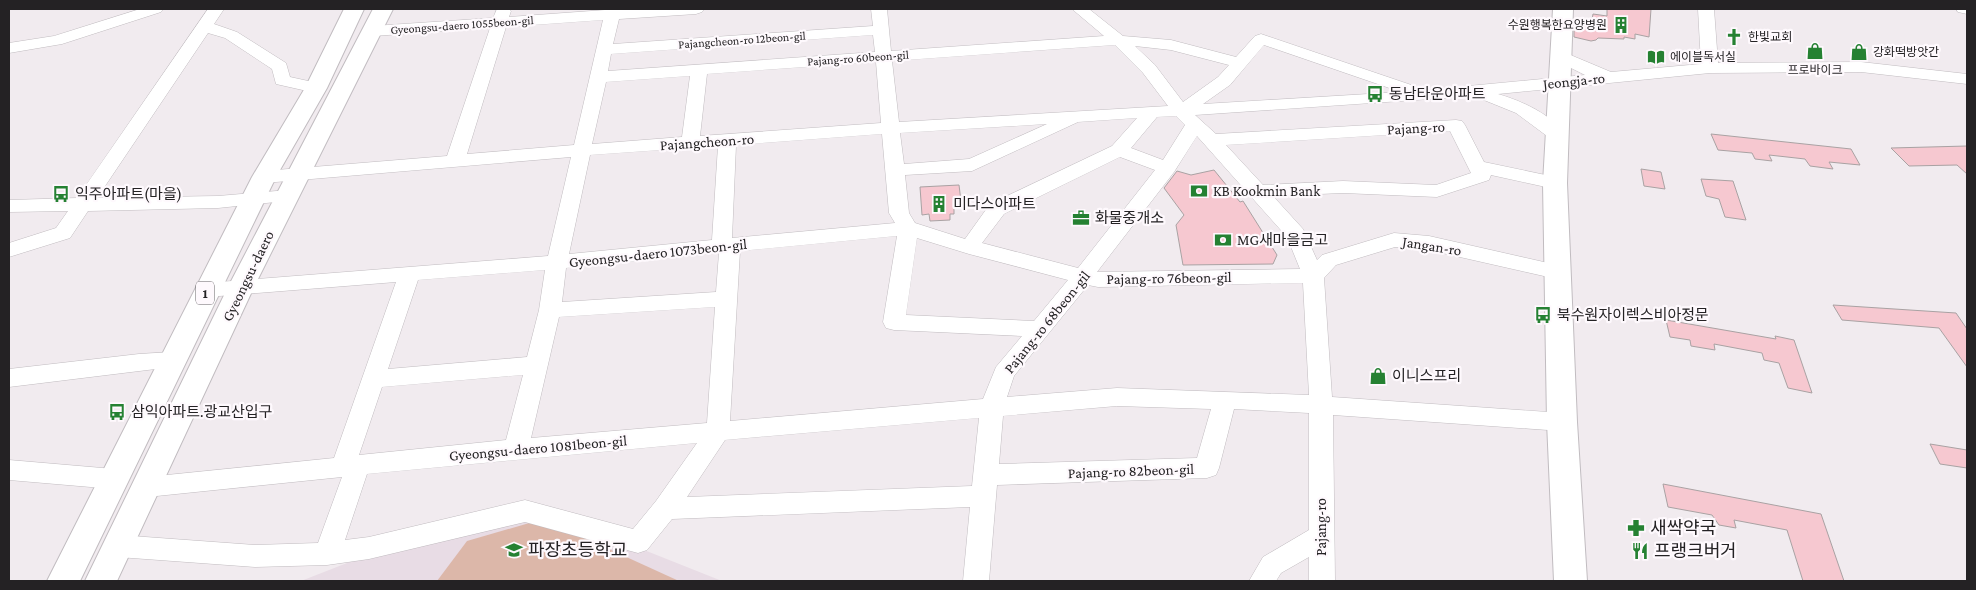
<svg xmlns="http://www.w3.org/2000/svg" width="1976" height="590" viewBox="0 0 1976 590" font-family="'Crimson Pro','Noto Sans KR',serif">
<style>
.built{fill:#e8dce5}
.green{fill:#dcb7a9}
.building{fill:#f6c8d0;stroke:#a9a2a3}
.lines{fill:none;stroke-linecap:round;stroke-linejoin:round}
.minor-casing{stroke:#c1bcc0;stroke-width:1}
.major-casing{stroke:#c1bcc0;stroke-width:2}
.minor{fill:#fff;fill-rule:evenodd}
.major{fill:#fff;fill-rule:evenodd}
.labels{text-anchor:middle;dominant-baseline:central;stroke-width:4.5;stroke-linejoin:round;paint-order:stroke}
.far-street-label{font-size:12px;fill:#242224;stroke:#fef9fd}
.far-poi-label{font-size:12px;fill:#242224;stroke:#fef9fd;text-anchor:start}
.shield{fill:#fef9fd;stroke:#656265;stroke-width:1}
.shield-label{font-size:14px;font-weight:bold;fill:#242224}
.street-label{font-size:15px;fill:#242224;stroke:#fef9fd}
.poi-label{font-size:15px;fill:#242224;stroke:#fef9fd;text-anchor:start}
.near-poi-label{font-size:18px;fill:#242224;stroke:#fef9fd;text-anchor:start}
</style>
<rect width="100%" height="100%" fill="#f1ebef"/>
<path class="built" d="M 524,517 L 634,546 L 722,581 L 301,581 L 370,554 Z"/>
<path class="green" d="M 543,519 L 679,581 L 437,581 L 467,541 Z"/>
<g class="building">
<path d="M 1607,9 L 1651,9 L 1649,37 L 1635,34 L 1635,39 L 1624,37 L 1624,39 L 1598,38 L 1596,40 L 1591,41 L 1574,37 L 1574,24 L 1591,25 L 1593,14 L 1607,16 Z"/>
<path d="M 1711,134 L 1851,149 L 1860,165 L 1829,162 L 1833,169 L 1810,166 L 1805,159 L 1769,155 L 1772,161 L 1755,159 L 1752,153 L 1718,150 Z"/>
<path d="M 1967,146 L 1967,174 L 1957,165 L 1909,166 L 1891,148 Z"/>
<path d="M 1641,169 L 1661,172 L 1665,189 L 1644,186 Z"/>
<path d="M 1214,170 L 1240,202 L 1243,201 L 1277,255 L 1273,264 L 1183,265 L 1176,225 L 1184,215 L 1164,188 L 1177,171 L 1191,175 Z"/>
<path d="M 1701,179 L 1733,181 L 1746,220 L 1725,217 L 1719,199 L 1706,196 Z"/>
<path d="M 959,185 L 961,201 L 957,201 L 958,207 L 954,207 L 954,214 L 950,214 L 950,220 L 930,221 L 929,214 L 922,215 L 920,187 Z"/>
<path d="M 1833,305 L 1956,313 L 1967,329 L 1967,367 L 1939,328 L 1842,320 Z"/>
<path d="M 1666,320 L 1776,339 L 1775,336 L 1794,340 L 1812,393 L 1788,388 L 1779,363 L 1764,360 L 1762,353 L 1714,344 L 1715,350 L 1691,346 L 1690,340 L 1670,337 Z"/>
<path d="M 1930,444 L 1967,450 L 1967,468 L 1940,464 Z"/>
<path d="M 1663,484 L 1821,514 L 1844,581 L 1803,581 L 1787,530 L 1734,520 L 1736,528 L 1719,525 L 1712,515 L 1668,507 Z"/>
</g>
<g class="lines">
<g class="minor-casing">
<g id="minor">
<path d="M 140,9 L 163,9 L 161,12 L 62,44 L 9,53 L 9,43 L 54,36 Z"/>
<path d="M 208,9 L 224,9 L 214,24 L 237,32 L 286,63 L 290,77 L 322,84 L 325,88 L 322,92 L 316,93 L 276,84 L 272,69 L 225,38 L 208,33 L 97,198 L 218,196 L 288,190 L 295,192 L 298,196 L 295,200 L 218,208 L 88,211 L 70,238 L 9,257 L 9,243 L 56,228 L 68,211 L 9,212 L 9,200 L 77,198 Z"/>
<path d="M 497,9 L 509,9 L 511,11 L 509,17 L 605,10 L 605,9 L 704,9 L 702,12 L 696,14 L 619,19 L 613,44 L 873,26 L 871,9 L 887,9 L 891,51 L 1104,36 L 1072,9 L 1089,9 L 1123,36 L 1171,40 L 1236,57 L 1255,36 L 1261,34 L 1426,90 L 1585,75 L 1555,60 L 1553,56 L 1555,52 L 1561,51 L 1611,72 L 1701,64 L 1698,9 L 1714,9 L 1718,63 L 1861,62 L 1967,74 L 1967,84 L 1861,72 L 1710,73 L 1498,94 C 1522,101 1551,114 1566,135 L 1563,139 L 1557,140 L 1551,139 L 1516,113 L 1474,96 L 1195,115 L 1216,134 L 1456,120 L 1462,121 L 1465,125 L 1484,162 L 1555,177 L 1562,179 L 1565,183 L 1562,187 L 1555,189 L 1491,175 L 1489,180 L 1437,197 L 1343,193 L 1273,196 L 1303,229 L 1317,260 L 1322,255 L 1394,233 L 1429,236 L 1557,265 L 1564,267 L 1567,272 L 1564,277 L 1557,279 L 1429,250 L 1395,247 L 1336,265 L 1324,278 L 1332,397 L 1562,413 L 1570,415 L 1574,422 L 1570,429 L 1562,431 L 1333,415 L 1335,581 L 1309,581 L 1309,557 L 1281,573 L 1276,581 L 1249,581 L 1263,557 L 1309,530 L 1309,413 L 1234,409 L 1219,468 L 1216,475 L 1207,478 L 997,485 L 989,581 L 963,581 L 970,507 L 672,519 L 647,550 L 638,553 L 525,522 L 369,559 L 327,565 L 255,567 L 118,557 L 109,554 L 105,546 L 109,538 L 118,535 L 255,545 L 318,543 L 342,477 L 147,497 L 138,494 L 135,487 L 138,480 L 147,477 L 334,458 L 396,282 L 207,297 L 200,295 L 196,290 L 200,285 L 207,283 L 548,256 L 571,157 L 264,183 L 257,181 L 255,177 L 257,173 L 264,171 L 447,156 L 490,28 L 373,36 L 367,34 L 365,31 L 367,28 L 373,26 L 493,18 ZM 603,20 L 574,145 L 467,154 L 506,27 ZM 873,35 L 875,52 L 608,71 L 611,54 ZM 1115,45 L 1143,73 L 1168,106 L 899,122 L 892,61 ZM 1264,45 L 1401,92 L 1203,104 L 1230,85 ZM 1135,46 L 1171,50 L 1229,65 L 1218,77 L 1183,102 L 1155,65 ZM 876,62 L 881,123 L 700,136 L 707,74 ZM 690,76 L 682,137 L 592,144 L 606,82 ZM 1176,116 L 1185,125 L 1163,160 L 1131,148 L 1157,117 ZM 1137,118 L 1112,146 L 990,204 L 965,239 L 915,223 L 909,213 L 905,175 L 972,171 L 1078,122 ZM 1047,124 L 969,159 L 904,164 L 900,133 ZM 1450,131 L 1471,173 L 1436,185 L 1343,181 L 1263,185 L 1226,145 ZM 882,134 L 889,213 L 895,223 L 732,238 L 736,145 ZM 1197,136 L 1287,237 L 1300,269 L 1097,272 L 1174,172 ZM 718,146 L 712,240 L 569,254 L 590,155 ZM 1120,157 L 1155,170 L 1078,268 L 982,243 L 1004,214 ZM 897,236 L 883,322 L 886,328 L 894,330 L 1022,336 L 996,367 L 983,399 L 730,421 L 740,251 ZM 917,238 L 969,254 L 1068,280 L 1034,321 L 906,315 ZM 719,253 L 716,292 L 562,302 L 566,268 ZM 545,270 L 539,310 L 527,357 L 388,369 L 418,280 ZM 1303,283 L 1309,395 L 1117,388 L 1007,397 L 1014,376 L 1088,285 L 1098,287 ZM 715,307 L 707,423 L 531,438 L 559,317 ZM 523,375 L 506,440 L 359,455 L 382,387 ZM 1117,406 L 1211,409 L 1197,458 L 999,464 L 1003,416 ZM 979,418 L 972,486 L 687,497 L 725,440 ZM 697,443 L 656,501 L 633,529 L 525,500 L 369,537 L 345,540 L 367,474 Z"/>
<path d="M 1956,9 L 1967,9 L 1967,14 L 1958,12 Z"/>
<path d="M 172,352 L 180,354 L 183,360 L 180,366 L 9,387 L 9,369 L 139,354 Z"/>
<path d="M 9,460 L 114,469 L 123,472 L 126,479 L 123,486 L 114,489 L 9,480 Z"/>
</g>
</g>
<g class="major-casing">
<g id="major">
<path d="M 344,9 L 364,9 L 327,88 L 276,177 L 80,581 L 47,581 L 252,177 L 305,88 Z"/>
<path d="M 373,9 L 393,9 L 254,287 L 117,581 L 85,581 L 228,287 Z"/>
<path d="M 1553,9 L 1573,9 L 1567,183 L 1577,422 L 1587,581 L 1554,581 L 1547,422 L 1543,183 Z"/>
</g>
</g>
<use href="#minor" class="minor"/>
<use href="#major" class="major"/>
</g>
<defs>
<g id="building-bare" transform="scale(1.35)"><path d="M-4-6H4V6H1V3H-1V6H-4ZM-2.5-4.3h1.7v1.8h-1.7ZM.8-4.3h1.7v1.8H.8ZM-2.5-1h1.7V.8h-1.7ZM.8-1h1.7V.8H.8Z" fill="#258132" stroke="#fef9fd" stroke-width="2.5" paint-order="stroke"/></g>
<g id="church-bare" transform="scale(1.35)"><path d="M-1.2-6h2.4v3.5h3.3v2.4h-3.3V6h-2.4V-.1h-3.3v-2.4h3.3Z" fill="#258132" stroke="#fef9fd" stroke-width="2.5" paint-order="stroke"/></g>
<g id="shop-bare" transform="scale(1.35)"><path d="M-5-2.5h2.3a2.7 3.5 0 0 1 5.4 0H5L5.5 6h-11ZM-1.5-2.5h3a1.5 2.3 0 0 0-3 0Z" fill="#258132" stroke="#fef9fd" stroke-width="2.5" paint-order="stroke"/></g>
<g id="library-bare" transform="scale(1.35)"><path d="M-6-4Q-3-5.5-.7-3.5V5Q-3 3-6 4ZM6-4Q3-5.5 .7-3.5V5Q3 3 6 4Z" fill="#258132" stroke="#fef9fd" stroke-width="2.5" paint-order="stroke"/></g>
<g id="bus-bare" transform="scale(1.35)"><path d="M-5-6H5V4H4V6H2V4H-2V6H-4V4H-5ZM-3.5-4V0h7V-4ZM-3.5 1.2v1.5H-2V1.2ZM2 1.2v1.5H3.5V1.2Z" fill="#258132" stroke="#fef9fd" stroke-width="2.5" paint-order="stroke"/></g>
<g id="bank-bare" transform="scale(1.35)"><path d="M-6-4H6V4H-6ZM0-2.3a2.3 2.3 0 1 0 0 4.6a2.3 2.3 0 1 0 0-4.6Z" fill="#258132" stroke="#fef9fd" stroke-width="2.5" paint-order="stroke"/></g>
<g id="office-bare" transform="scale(1.35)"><path d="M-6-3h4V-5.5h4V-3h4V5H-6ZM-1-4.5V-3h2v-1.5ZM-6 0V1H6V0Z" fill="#258132" stroke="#fef9fd" stroke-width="2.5" paint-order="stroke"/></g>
<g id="pharmacy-bare" transform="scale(1.35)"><path d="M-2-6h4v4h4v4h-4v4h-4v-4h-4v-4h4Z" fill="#258132" stroke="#fef9fd" stroke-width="2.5" paint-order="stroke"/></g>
<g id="school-bare" transform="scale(1.35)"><path d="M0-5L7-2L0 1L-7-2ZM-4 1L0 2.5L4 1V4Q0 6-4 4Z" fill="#258132" stroke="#fef9fd" stroke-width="2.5" paint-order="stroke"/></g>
<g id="restaurant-bare" transform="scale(1.35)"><path d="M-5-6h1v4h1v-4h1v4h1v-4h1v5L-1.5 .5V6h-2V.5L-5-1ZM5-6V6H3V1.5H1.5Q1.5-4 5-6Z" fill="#258132" stroke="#fef9fd" stroke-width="2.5" paint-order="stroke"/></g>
</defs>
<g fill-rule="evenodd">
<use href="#building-bare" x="1621" y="25"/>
<use href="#church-bare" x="1734" y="37"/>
<use href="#shop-bare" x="1815" y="51"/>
<use href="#shop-bare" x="1859" y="52"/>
<use href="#library-bare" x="1656" y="57"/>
<use href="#bus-bare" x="1375" y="94"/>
<use href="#bank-bare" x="1199" y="191"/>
<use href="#bus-bare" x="61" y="194"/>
<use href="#building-bare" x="939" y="204"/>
<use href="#office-bare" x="1081" y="218"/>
<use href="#bank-bare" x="1223" y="240"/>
<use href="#bus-bare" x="1543" y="315"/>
<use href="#shop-bare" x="1378" y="376"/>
<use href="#bus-bare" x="117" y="412"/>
<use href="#pharmacy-bare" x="1636" y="528"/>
<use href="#school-bare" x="514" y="550"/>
<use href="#restaurant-bare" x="1640" y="551"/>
</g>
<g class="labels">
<g class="far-street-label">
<text transform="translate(462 25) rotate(-4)">Gyeongsu-daero 1055beon-gil</text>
<text transform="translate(742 40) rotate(-4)">Pajangcheon-ro 12beon-gil</text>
<text transform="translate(858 58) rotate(-4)">Pajang-ro 60beon-gil</text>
</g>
<g class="far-poi-label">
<text x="1607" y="25" text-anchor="end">수원행복한요양병원</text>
<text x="1748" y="37">한빛교회</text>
<text x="1873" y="52">강화떡방앗간</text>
<text x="1670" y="57">에이블독서실</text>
<text x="1815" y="70" text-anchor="middle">프로바이크</text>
</g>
<rect class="shield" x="196" y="281.5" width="18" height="23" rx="4"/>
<g class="shield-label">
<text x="205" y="293">1</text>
</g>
<g class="street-label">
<text transform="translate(1574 81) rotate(-6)">Jeongja-ro</text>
<text transform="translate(1416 128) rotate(-3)">Pajang-ro</text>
<text transform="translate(707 142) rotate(-4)">Pajangcheon-ro</text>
<text transform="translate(1432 246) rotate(9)">Jangan-ro</text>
<text transform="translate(658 253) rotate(-6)">Gyeongsu-daero 1073beon-gil</text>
<text transform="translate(248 276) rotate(-64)">Gyeongsu-daero</text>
<text transform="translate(1169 278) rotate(-1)">Pajang-ro 76beon-gil</text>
<text transform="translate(1047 322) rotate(-51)">Pajang-ro 68beon-gil</text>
<text transform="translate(538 448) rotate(-5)">Gyeongsu-daero 1081beon-gil</text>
<text transform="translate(1131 471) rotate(-2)">Pajang-ro 82beon-gil</text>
<text transform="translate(1321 527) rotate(-90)">Pajang-ro</text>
</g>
<g class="poi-label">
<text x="1389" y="94">동남타운아파트</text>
<text x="1213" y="191">KB Kookmin Bank</text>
<text x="75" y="194">익주아파트(마을)</text>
<text x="953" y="204">미다스아파트</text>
<text x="1095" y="218">화물중개소</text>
<text x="1237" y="240">MG새마을금고</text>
<text x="1557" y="315">북수원자이렉스비아정문</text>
<text x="1392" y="376">이니스프리</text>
<text x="131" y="412">삼익아파트.광교산입구</text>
</g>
<g class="near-poi-label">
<text x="1650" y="528">새싹약국</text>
<text x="528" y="550">파장초등학교</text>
<text x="1654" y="551">프랭크버거</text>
</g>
</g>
<rect width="1976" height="590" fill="none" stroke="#242224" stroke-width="20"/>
</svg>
